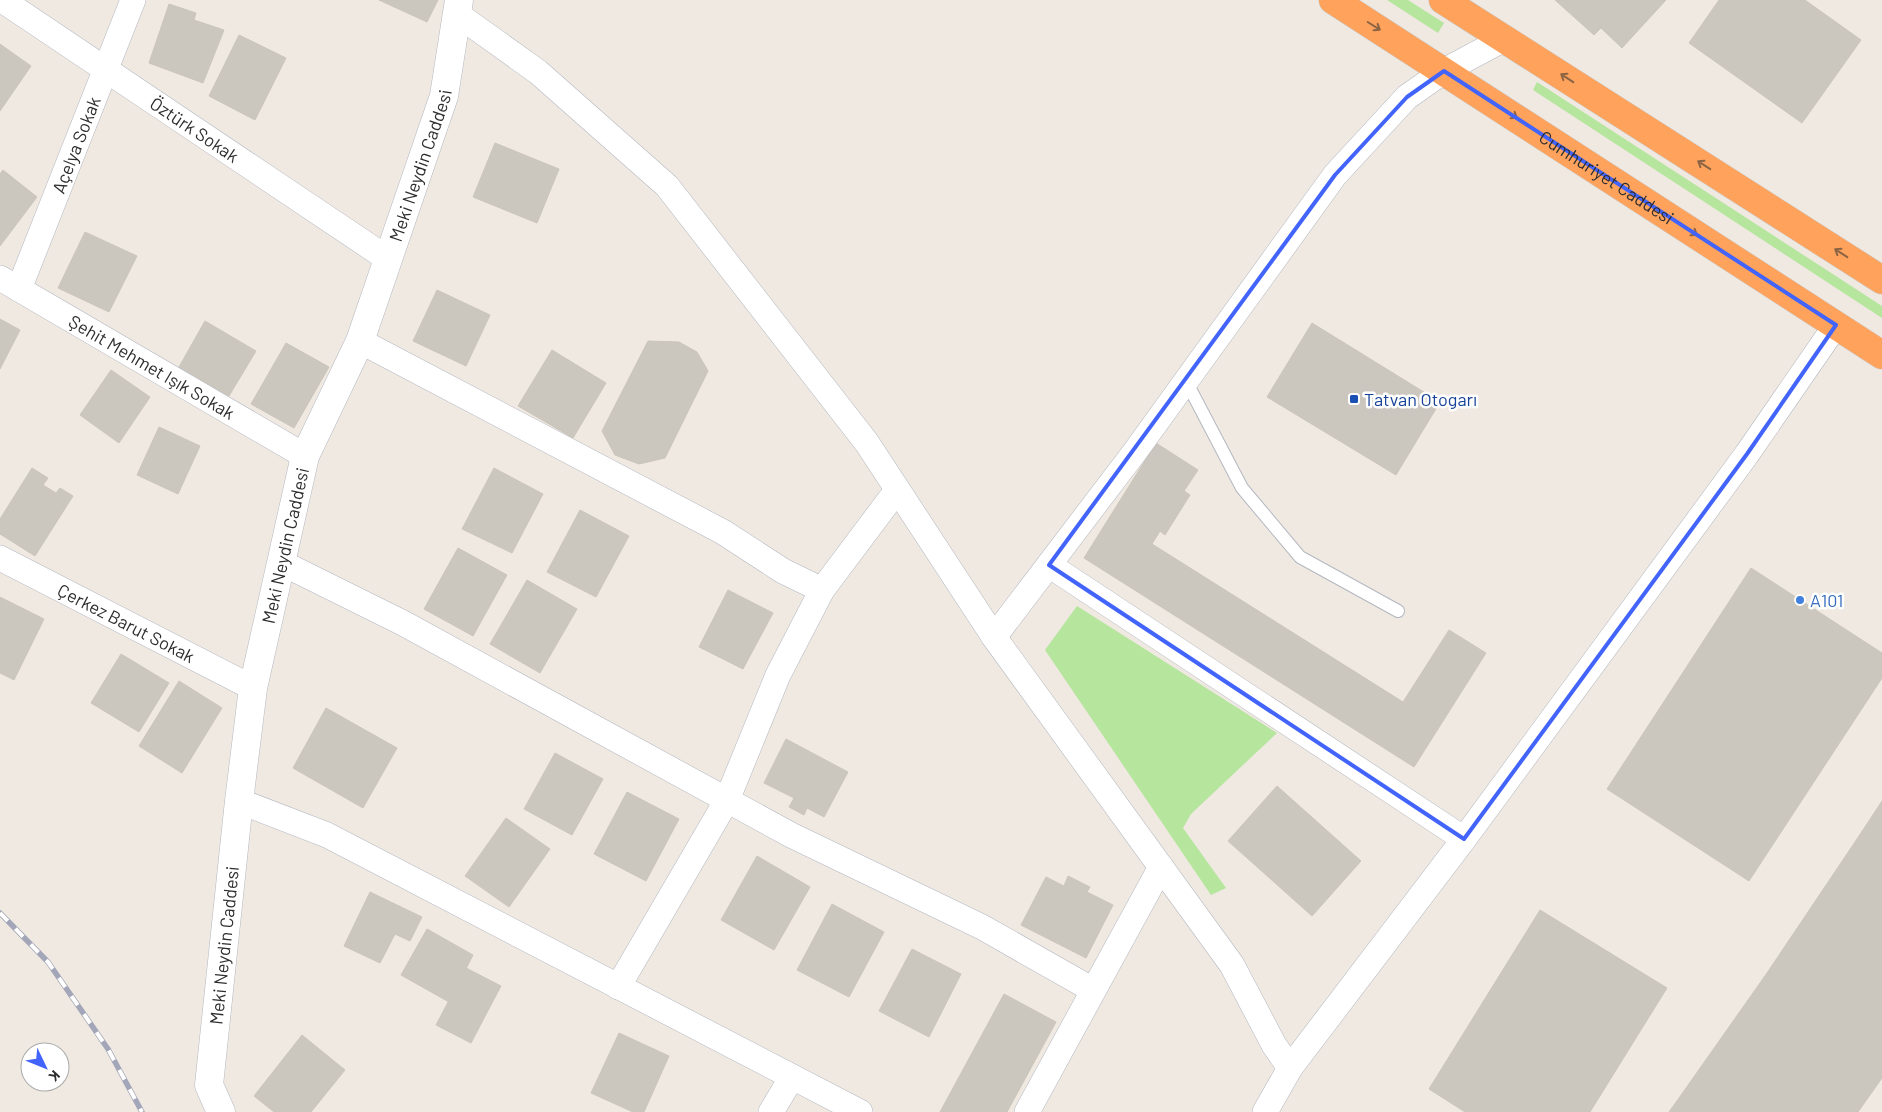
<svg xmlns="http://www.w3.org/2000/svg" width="1882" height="1112" viewBox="0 0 1882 1112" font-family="Barlow,sans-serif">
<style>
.green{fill:#b6e59e}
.building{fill:#cbc7bf;stroke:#cbc5ba}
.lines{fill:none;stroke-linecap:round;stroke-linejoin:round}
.lane-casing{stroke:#b4b7c1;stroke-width:14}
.street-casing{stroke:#b4b7c1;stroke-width:26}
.secondary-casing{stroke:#b4b7c1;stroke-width:29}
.highway-casing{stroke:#c9c9c9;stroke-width:29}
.lane{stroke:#fff;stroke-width:12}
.street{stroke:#fff;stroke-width:25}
.secondary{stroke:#fff;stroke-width:28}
.highway{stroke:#ffa35c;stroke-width:28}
.rail-casing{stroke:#a3a6b8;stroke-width:5.5}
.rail{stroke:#fff;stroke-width:4;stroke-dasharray:11;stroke-linecap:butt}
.oneway{stroke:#8c6343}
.marked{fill:none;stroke:#4264fb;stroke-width:4;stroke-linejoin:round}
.transit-dot{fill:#1a4fb4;stroke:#fff;stroke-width:2}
.shop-dot{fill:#3f7fe0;stroke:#fff;stroke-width:2}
.labels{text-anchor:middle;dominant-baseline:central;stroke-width:5;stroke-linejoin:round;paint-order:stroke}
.street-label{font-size:18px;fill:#2e2e2e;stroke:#fff}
.transit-label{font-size:18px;fill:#164399;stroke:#fff;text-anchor:start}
.shop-label{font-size:18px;fill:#366cbe;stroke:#fff;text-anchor:start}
</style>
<rect width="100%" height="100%" fill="#efe9e1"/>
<g class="green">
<path d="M 1387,0 L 1408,0 L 1444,23 L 1438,33 Z"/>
<path d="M 1537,82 L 1882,306 L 1882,318 L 1533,90 Z"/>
<path d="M 1077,606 L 1277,733 L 1191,814 L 1183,828 L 1226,888 L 1211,895 L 1045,650 Z"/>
</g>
<g class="building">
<path d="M 379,0 L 438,0 L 427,22 Z"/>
<path d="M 1555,0 L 1666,0 L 1622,48 L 1601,28 L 1594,35 Z"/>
<path d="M 1719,0 L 1805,0 L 1861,40 L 1802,123 L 1689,43 Z"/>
<path d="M 169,4 L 196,13 L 194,20 L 224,30 L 203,83 L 149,63 Z"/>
<path d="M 239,35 L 286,58 L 255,120 L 209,96 Z"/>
<path d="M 0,44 L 31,66 L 0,111 Z"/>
<path d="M 495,143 L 559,169 L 537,223 L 473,197 Z"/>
<path d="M 3,170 L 37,197 L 0,246 L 0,174 Z"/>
<path d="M 85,232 L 137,256 L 109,312 L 58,288 Z"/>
<path d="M 437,290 L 490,315 L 466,366 L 413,341 Z"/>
<path d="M 0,319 L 20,330 L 0,369 Z"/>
<path d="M 205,321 L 256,351 L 229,396 L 179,367 Z"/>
<path d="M 1312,323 L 1440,402 L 1396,475 L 1267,397 Z"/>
<path d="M 648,341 L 679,342 L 697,352 L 708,371 L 665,458 L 639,464 L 615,455 L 602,431 Z"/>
<path d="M 286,343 L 329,367 L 294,428 L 251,404 Z"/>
<path d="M 552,350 L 606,383 L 573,438 L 518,406 Z"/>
<path d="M 111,370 L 150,397 L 119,443 L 80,415 Z"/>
<path d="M 159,427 L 200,446 L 178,494 L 137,475 Z"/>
<path d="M 1156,443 L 1198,470 L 1184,491 L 1190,495 L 1165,535 L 1160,531 L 1152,544 L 1403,702 L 1449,630 L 1486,653 L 1414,767 L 1084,558 Z"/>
<path d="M 32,468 L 48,478 L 43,485 L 56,493 L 60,488 L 73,496 L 35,556 L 0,534 L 0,519 Z"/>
<path d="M 494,468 L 543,494 L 512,553 L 462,529 Z"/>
<path d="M 580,510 L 629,536 L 596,597 L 547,572 Z"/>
<path d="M 458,548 L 507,575 L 473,636 L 424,609 Z"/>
<path d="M 1751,568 L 1882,653 L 1882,678 L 1749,881 L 1607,789 Z"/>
<path d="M 527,580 L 577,609 L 540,673 L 490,644 Z"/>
<path d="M 728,590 L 773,613 L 743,669 L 699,647 Z"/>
<path d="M 0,597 L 44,619 L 14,680 L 0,673 Z"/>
<path d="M 121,654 L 169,683 L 139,732 L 91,703 Z"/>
<path d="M 179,681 L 222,708 L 182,773 L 139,746 Z"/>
<path d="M 326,708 L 397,748 L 363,808 L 293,768 Z"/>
<path d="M 786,739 L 848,772 L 824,817 L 807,808 L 804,815 L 789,807 L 794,798 L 764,783 Z"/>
<path d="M 555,753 L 603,779 L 572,835 L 524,809 Z"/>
<path d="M 1277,786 L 1361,861 L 1312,916 L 1228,841 Z"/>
<path d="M 627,792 L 679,819 L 646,881 L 594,854 Z"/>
<path d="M 1882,801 L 1882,851 L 1859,836 Z"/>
<path d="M 506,818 L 550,849 L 509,907 L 465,876 Z"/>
<path d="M 1859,836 L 1882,851 L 1882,1052 L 1767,973 Z"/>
<path d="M 757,856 L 810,887 L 774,950 L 721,920 Z"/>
<path d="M 1068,876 L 1090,887 L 1087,892 L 1113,905 L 1086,958 L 1021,925 L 1046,877 L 1064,886 Z"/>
<path d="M 370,892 L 422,917 L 410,941 L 395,934 L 380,963 L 344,946 Z"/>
<path d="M 832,904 L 884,932 L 849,997 L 797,970 Z"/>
<path d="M 1540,910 L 1667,988 L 1590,1112 L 1465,1112 L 1429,1089 Z"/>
<path d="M 427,929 L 473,955 L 449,1002 L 401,975 Z"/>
<path d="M 912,949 L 961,974 L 929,1037 L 879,1011 Z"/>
<path d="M 466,968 L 501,986 L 471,1043 L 436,1025 Z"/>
<path d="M 1767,973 L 1882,1052 L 1882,1078 L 1858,1112 L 1698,1112 L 1679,1098 Z"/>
<path d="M 1004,994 L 1056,1022 L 1007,1112 L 940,1112 Z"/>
<path d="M 619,1033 L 669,1056 L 644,1112 L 633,1112 L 591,1093 Z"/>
<path d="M 302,1035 L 345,1070 L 311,1112 L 274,1112 L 254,1096 Z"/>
<path d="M 1679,1098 L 1698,1112 L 1669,1112 Z"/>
</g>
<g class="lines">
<g class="lane-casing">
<path id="lane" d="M 1186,381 L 1242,488 L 1300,557 L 1398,611"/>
</g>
<g class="street-casing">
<g id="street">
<path id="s1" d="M 2,0 L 388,259"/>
<path d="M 457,14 L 538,72 L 667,186 L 867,443 L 994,637 L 1232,965 L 1274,1045 L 1290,1068"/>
<path id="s2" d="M 0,278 L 305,456"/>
<path id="s3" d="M 19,289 L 133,0"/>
<path d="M 360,341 L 723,532 L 783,571 L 822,590"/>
<path id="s4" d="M 0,558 L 253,688"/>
<path d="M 282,563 L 403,623 L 791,835 L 982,927 L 1093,990"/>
<path d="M 1049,565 L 1464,839"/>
<path d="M 994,637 L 1134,453 L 1335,175 L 1407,97 L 1444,71 L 1504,39"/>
<path d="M 239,801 L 327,835 L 860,1112"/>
<path d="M 618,987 L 727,800 L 778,675 L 822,590 L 897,490"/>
<path d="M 771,1112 L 792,1077"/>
<path d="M 1027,1112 L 1161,867"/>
<path d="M 1265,1112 L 1290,1068 L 1464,839 L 1747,454 L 1836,325"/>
</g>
</g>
<g class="secondary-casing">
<g id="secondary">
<path id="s5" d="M 221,1112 L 209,1085 L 239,801 L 253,688 L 305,456 L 360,341 L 444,96 L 459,0"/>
</g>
</g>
<g class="highway-casing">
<g id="highway">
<path id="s6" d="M 1333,0 L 1882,355"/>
<path d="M 1443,0 L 1882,280"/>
</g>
</g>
<use href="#lane" class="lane"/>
<use href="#street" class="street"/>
<use href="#secondary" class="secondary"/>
<use href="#highway" class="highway"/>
<g class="rail-casing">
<path id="rail" d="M 0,913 L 48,962 L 108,1049 L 142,1112"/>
</g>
<use href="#rail" class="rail"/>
</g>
<defs><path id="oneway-shaft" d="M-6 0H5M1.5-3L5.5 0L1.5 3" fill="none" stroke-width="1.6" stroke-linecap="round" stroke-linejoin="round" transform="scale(1.25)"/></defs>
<g class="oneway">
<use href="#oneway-shaft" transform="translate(1374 26) rotate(32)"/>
<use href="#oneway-shaft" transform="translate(1567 78) rotate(-147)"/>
<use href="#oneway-shaft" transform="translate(1511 114) rotate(33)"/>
<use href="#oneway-shaft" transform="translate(1704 165) rotate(-147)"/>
<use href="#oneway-shaft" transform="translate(1691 231) rotate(33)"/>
<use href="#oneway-shaft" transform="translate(1841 253) rotate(-147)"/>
</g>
<path class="marked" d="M 1444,71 L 1836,325 L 1747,454 L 1464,839 L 1049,565 L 1335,175 L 1407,97 Z"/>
<rect class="transit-dot" x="1349" y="394" width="10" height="10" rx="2.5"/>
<circle class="shop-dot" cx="1800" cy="600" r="5"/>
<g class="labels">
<g class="street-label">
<text stroke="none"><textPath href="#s1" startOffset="232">Öztürk Sokak</textPath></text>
<text stroke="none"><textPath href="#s3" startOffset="155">Açelya Sokak</textPath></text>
<text stroke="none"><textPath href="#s5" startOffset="980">Meki Neydin Caddesi</textPath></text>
<text stroke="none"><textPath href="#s6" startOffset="326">Cumhuriyet Caddesi</textPath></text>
<text stroke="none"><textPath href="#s2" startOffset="176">Şehit Mehmet Işık Sokak</textPath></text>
<text stroke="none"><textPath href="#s5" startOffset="575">Meki Neydin Caddesi</textPath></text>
<text stroke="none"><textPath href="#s4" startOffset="142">Çerkez Barut Sokak</textPath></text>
<text stroke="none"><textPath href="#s5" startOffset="170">Meki Neydin Caddesi</textPath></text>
</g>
<g class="transit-label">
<text x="1364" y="399">Tatvan Otogarı</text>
</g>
<g class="shop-label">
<text x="1810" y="600">A101</text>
</g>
</g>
<g transform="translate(45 1067) rotate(133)"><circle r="24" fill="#ffffff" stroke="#ababab"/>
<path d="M0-4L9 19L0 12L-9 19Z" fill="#4264fb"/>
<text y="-8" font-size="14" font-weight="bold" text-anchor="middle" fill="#2e2e2e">K</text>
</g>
</svg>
